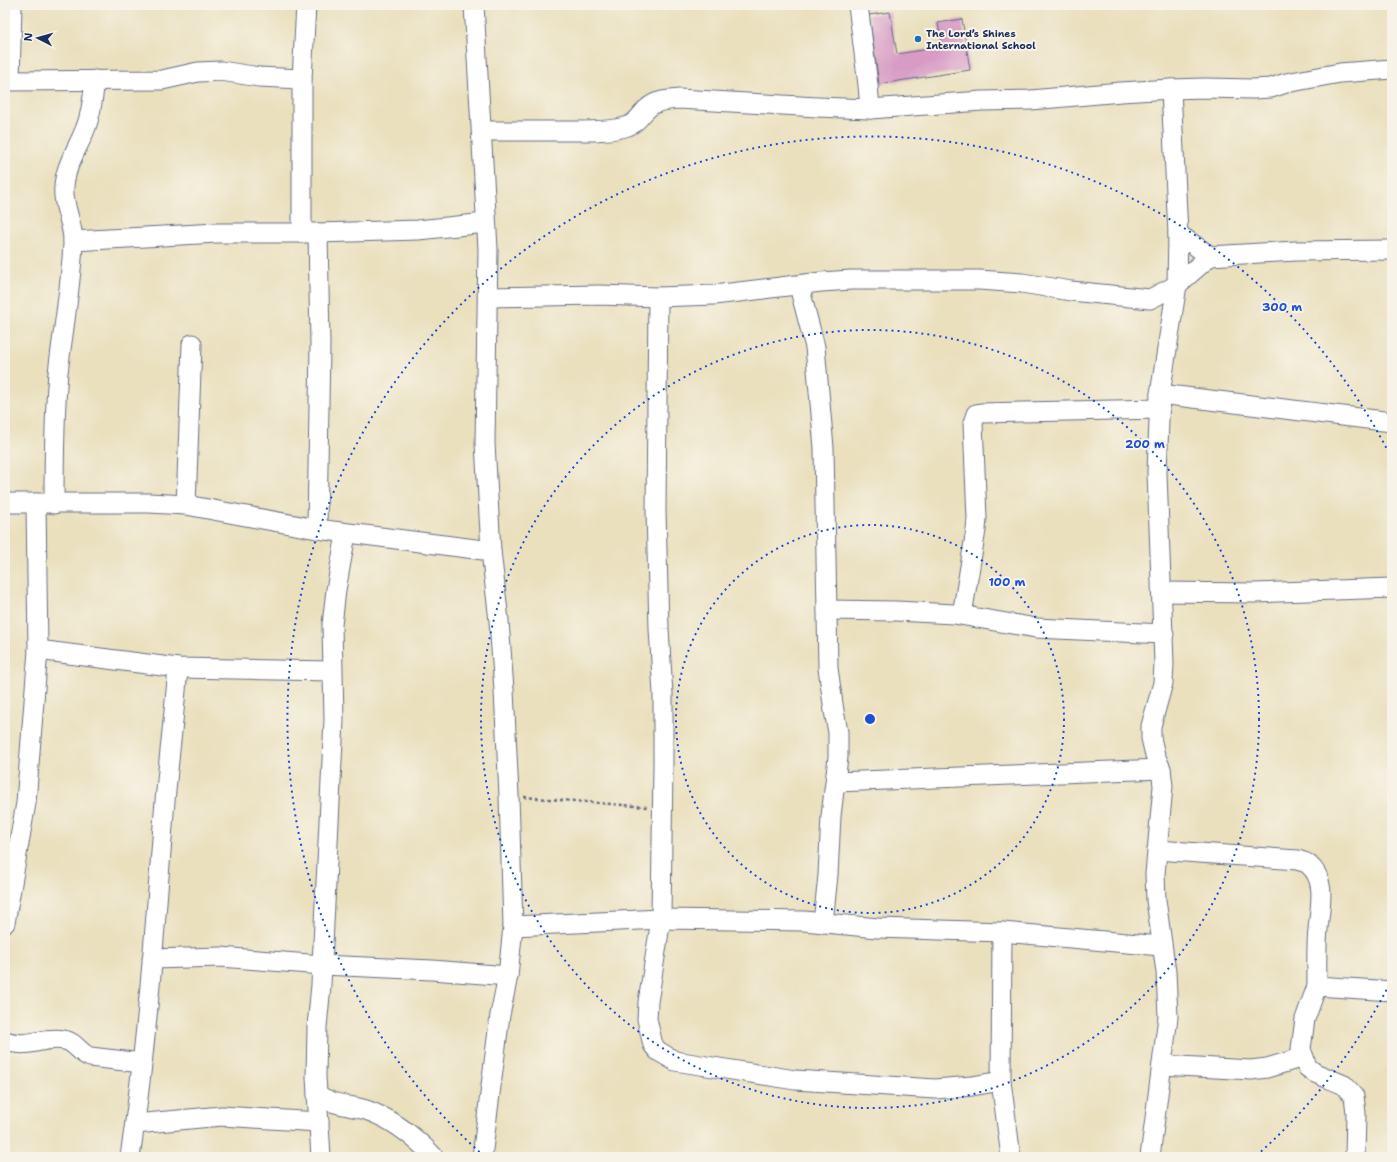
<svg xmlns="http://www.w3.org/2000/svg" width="1397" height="1162" viewBox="0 0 1397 1162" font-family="'Shantell Sans',sans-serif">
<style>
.building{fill:#d79bc4}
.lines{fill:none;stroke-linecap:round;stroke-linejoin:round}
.minor-casing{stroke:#636d80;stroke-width:21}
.path{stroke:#636d80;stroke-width:2.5;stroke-dasharray:3 3;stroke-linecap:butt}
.minor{stroke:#fff;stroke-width:19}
.ring{fill:none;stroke:#1d4ed8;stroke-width:2;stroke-dasharray:2 4}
.poi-dot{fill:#1f6fb2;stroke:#f7f3e8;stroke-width:1.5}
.labels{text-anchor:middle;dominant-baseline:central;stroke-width:4;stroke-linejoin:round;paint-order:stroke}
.poi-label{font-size:10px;font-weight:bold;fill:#1b2f5e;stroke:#f7f3e8;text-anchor:start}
.centre{fill:#1d4ed8;stroke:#f7f3e8;stroke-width:2}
.ring-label{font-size:12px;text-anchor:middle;font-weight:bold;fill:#1d4ed8;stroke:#f7f3e8;stroke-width:4;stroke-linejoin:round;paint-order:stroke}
</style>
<rect width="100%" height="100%" fill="#f7f3e8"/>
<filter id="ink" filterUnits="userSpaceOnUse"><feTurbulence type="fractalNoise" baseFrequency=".025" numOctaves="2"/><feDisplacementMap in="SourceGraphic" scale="8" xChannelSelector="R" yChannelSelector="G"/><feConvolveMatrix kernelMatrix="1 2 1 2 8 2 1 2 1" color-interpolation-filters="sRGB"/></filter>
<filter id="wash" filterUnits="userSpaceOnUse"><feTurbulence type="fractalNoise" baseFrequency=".012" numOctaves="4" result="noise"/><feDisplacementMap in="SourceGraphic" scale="16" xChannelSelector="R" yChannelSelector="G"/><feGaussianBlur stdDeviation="0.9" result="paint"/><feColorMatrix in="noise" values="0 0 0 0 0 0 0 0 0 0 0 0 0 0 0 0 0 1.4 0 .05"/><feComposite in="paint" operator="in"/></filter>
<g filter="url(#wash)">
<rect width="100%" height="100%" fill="#eae0be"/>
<g id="blocks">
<path class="building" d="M 890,12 L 897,54 L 942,47 L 938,23 L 962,19 L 970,70 L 879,84 L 869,15 Z"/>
</g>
</g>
<g filter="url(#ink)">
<use href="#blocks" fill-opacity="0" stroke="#636d80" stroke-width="1"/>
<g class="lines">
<g class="minor-casing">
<g id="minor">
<path d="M 474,5 L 488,249 L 485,443 L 491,551 L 499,621 L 504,690 L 509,796 L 513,926 L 508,976 L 500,1015 L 482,1157"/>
<path d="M 858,5 L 868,85 L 870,109"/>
<path d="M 10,80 L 12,5"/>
<path d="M 5,81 L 162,80 L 198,72 L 221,71 L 259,77 L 302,79"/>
<path d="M 482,131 C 510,131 539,131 567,131 C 584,131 612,132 628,126 C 637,123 641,114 648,108 C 656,100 669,100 679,99 L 817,107 L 870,109 L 982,101 L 1031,100 L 1121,92 L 1171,89 L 1205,88 L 1253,89 L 1271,88 L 1286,83 L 1340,73 L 1392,69"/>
<path d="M 302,233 L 302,79 L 306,5"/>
<path d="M 1178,234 L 1210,256 L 1296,251 L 1392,250"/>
<path d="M 73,241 L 217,233 L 318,233 L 418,230 L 486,223"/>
<path d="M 799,286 L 815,347 L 824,448 L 828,668 L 834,711 L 838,732 L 838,757 L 831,816 L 828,875 L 823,923"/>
<path d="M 488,297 L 599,295 L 658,297 L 714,295 L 821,282 L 851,280 L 979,280 L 1022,283 L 1071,291 L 1150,299 L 1177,285 L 1210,256"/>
<path d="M 658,297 L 656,511 L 659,629 L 663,694 L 663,764 L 661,919 L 648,1002 L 647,1019 L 653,1045 L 658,1051 L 675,1061 L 795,1080 L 935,1089 L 972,1086 L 1001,1081 L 1011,1157"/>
<path d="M 1160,394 L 1392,422"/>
<path d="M 5,503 L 149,503 L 186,505 L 317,529 L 491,551"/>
<path d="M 54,504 C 54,460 54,417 58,373 C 63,330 71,287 73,243 C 74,224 62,206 64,187 C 65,165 79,147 86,127 C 92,112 93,96 95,80"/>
<path d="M 186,505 L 192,344"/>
<path d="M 317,529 L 320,344 L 318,233"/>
<path d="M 1162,592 L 1254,593 L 1392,588"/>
<path d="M 827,610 L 896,611 L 954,614 L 1036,628 L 1164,634"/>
<path d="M 962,615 L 976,530 L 977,518 L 973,423 L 976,414 L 981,413 L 1160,409"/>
<path d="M 38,650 L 178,668 L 332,671"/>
<path d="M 836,782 L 1161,769"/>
<path d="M 1157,850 L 1298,860 C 1302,862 1307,862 1309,865 C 1328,881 1319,909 1318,930 C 1316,948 1317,967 1317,986 L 1392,991"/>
<path d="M 5,923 L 26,803 L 38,650 L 36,503"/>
<path d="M 513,926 L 661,919 L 804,921 L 878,928 L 1002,932 L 1161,946"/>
<path d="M 152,959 L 221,957 L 322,965 L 432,970 L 508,976"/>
<path d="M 1317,986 L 1305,1019 L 1301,1049 L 1307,1067 L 1315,1073 L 1344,1085 L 1354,1096 L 1356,1113 L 1355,1157"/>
<path d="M 5,1041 C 30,1049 42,1036 64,1040 C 76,1042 79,1053 90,1057 L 142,1063"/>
<path d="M 1162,1065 L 1251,1070 L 1267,1068 L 1304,1057"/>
<path d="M 1001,1081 L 1002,932"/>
<path d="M 317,1094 C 331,1105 349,1105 366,1110 C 393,1119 415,1137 434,1157"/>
<path d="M 135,1124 L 222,1116 L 319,1122"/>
<path d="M 130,1157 C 147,1043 155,928 164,813 C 168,765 174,717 178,668"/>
<path d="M 321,1157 L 316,1077 L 317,1027 L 321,985 L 334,720 L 332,625 L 336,590 L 346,534"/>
<path d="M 1150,1157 L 1168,1017 L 1166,972 L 1156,900 L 1155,874 L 1163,786 L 1161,769 L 1155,755 L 1151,738 L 1151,726 L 1163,683 L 1164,663 L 1157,473 L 1160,394 L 1177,285 L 1178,234 L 1171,89"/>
</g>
</g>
<path class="path" d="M 524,797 L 648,807"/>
<use href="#minor" class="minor"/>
</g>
</g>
<g class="ring">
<circle cx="870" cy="719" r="194"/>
<circle cx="870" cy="719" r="389"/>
<path d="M1392 979A583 583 0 0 1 1256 1156M484 1156A583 583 0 1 1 1392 459"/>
</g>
<circle class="poi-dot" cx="918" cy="39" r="4"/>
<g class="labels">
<g class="poi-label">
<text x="926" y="33">The Lord’s Shines<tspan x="926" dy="12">International School</tspan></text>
</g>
</g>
<circle cx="870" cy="719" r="6" class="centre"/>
<g class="ring-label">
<text x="1282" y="311">300 m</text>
<text x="1145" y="448">200 m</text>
<text x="1007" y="586">100 m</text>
</g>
<rect width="1397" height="1162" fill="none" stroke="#f7f3e8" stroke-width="20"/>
<g transform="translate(38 38) rotate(276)" stroke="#f7f3e8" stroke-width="3" paint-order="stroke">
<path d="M0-3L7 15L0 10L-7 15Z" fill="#1b2f5e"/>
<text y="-6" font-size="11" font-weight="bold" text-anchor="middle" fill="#1b2f5e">N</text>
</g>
</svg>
